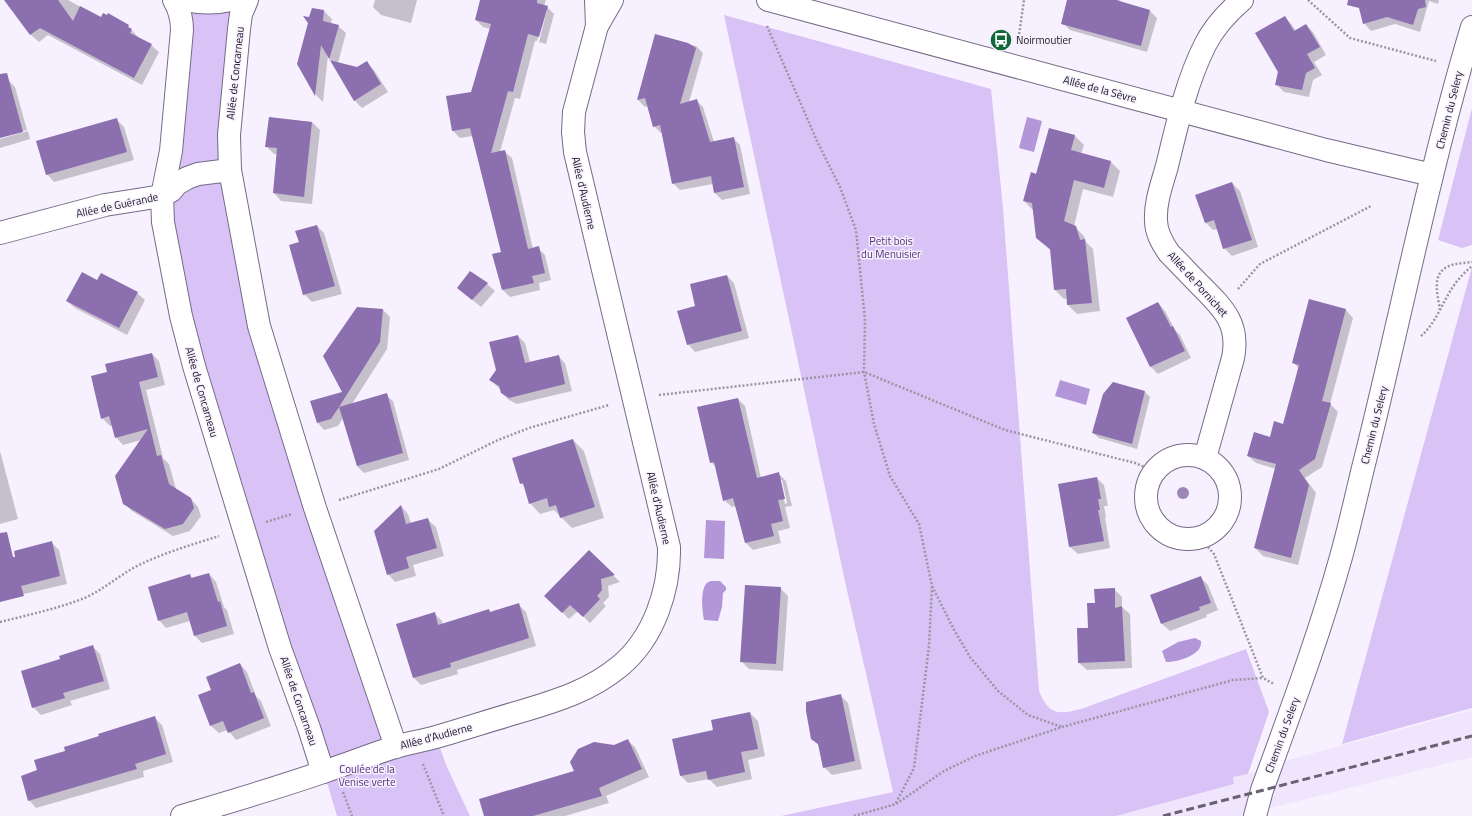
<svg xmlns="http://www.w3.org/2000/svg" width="1472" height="816" viewBox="0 0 1472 816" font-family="'Titillium Web',sans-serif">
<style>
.built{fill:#efe5fd}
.green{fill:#d8c2f6}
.water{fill:#b396d8}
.shadow{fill:#0003;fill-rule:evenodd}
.building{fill:#8c6fae}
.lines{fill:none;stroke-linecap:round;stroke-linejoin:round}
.minor-casing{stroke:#766a87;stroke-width:24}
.path{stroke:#9b95a2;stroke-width:2.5;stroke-dasharray:2 2;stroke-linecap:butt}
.minor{stroke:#fff;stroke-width:22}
.rail{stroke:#68636f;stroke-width:3;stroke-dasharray:8 4;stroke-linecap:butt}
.tree{fill:#9d85b6}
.labels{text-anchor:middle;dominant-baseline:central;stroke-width:3;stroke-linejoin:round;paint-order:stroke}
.poi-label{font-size:11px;fill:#18131e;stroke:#f7f1ff;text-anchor:start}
.street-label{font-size:11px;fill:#18131e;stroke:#f7f1ff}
.park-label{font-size:11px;fill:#542d7b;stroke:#f7f1ff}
</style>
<rect width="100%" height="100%" fill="#f7f1ff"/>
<path class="built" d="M 1472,710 L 1472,757 L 1240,816 L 1116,816 L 1234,784 L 1233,777 L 1248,774 L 1292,759 Z"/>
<g class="green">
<path d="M 247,0 L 229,135 L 259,326 L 396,747 L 436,737 L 447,767 L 470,816 L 337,816 L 167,244 L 179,8 Z"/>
<path d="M 724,15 L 991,89 L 1003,208 L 1039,691 C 1049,715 1058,715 1081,709 L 1246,649 L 1269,712 L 1248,774 L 1233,777 L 1234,784 L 1116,816 L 781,816 L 893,792 L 846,586 Z"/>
<path d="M 1472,108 L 1472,245 L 1462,248 L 1438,240 Z"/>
<path d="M 1472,267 L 1472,708 L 1342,744 Z"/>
</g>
<g class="water">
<path d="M 1027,117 L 1042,121 L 1034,152 L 1019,148 Z"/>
<path d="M 1060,380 L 1090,389 L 1086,405 L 1055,396 Z"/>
<path d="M 706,520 L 725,521 L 724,559 L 704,558 Z"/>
<path d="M 711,581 L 720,581 L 726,587 L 726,590 L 723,593 L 722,607 L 718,621 L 704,620 C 702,610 699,583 711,581 Z"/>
<path d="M 1195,638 L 1201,641 C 1203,655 1178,662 1166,662 L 1162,651 L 1178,642 Z"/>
</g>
<g class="shadow">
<path d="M 6,0 L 68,0 L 101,18 L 128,26 L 139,38 L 151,45 L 159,52 L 142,85 L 48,35 L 39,42 L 31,35 Z"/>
<path d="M 375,0 L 417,0 L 411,23 L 381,15 L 373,7 Z"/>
<path d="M 481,0 L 546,0 L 544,6 L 547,7 L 554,14 L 546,44 L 539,42 L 547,10 L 545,10 L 537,41 L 535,41 L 520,99 L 515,98 L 500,152 L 504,151 L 512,158 L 533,249 L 538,248 L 545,255 L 551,280 L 539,283 L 540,290 L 510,297 L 503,290 L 493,255 L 502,253 L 473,136 L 460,138 L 453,131 L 472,93 L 490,29 L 483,27 L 476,20 Z"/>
<path d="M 1069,0 L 1119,0 L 1122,3 L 1150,11 L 1157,18 L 1147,52 L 1070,30 L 1063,23 Z"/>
<path d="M 1358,0 L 1439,0 L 1438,4 L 1429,1 L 1420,32 L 1395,24 L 1371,31 L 1364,23 Z"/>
<path d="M 324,11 L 332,19 L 331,24 L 338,26 L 346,33 L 338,63 L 357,68 L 367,63 L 374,70 L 388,92 L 362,108 L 354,100 L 328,55 L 323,102 L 316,95 L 298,64 L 310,18 Z"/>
<path d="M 1285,17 L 1292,25 L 1296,31 L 1306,25 L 1313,32 L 1326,55 L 1314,62 L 1322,75 L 1313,80 L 1309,97 L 1284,92 L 1276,84 Z"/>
<path d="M 656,35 L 696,46 L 703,53 L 689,102 L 696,100 L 703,107 L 714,142 L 733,138 L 740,145 L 750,194 L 722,200 L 715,193 L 713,184 L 680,190 L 673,183 L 662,133 L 661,133 L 654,126 L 648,106 L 645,107 L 638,100 Z"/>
<path d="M 7,79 L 15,87 L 27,130 L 0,137 L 0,81 Z"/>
<path d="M 269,118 L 312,122 L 320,130 L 312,204 L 281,201 L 274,193 L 278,154 L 274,154 L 266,146 Z"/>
<path d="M 116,119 L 124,127 L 134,160 L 54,182 L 47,174 Z"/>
<path d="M 1049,129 L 1075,136 L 1084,145 L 1081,154 L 1111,162 L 1120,171 L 1113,197 L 1083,189 L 1074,226 L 1084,236 L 1086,242 L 1093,249 L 1100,311 L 1077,314 L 1068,305 L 1068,298 L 1064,299 L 1055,290 L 1051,251 L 1037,238 L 1033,210 L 1024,201 L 1037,175 Z"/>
<path d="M 28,131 L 30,139 L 0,148 L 0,139 Z"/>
<path d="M 1232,183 L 1240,191 L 1258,247 L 1232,256 L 1224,248 L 1218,229 L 1213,230 L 1205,222 Z"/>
<path d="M 317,226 L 324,233 L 342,294 L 312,302 L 304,294 L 300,243 Z"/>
<path d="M 727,276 L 734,283 L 749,338 L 695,352 L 688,344 L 696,307 Z"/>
<path d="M 98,281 L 137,293 L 145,300 L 127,335 L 75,308 L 67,301 Z"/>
<path d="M 487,284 L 495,291 L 481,307 L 458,288 Z"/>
<path d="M 1158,303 L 1165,311 L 1175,330 L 1180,335 L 1191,358 L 1158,374 L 1151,367 L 1127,318 Z"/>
<path d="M 383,310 L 390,317 L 387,349 L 352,404 L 386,395 L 393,401 L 409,460 L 364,473 L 357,466 L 343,418 L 338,426 L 324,430 L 318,423 L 311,402 L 343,393 Z"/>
<path d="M 1346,310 L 1353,318 L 1330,404 L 1338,412 L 1322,467 L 1305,478 L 1316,493 L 1298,565 L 1263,556 L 1255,548 L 1276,469 L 1256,463 L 1248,456 L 1270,438 L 1284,425 L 1299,369 L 1293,362 Z"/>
<path d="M 518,336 L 525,343 L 530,362 L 558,356 L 565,363 L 572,391 L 517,404 L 509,400 L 502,393 L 500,389 L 490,380 Z"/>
<path d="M 152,354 L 159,361 L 165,385 L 146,390 L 163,458 L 169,464 L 176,489 L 191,499 L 198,507 L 201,516 L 190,531 L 173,536 L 132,511 L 124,503 L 141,440 L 123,445 L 116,437 L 113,425 L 110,426 L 102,418 L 108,373 Z"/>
<path d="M 1113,383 L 1145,392 L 1150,397 L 1137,449 L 1099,438 L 1093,433 Z"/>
<path d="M 738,399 L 745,406 L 761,478 L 778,473 L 786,481 L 792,506 L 785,507 L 790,528 L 778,531 L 781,543 L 753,550 L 746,543 L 736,506 L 732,507 L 724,500 L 717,468 L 711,462 ZM 780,480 L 782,480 L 787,503 L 785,504 Z"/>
<path d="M 573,440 L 584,451 L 604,518 L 572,528 L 554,510 L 540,514 L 530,503 L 525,487 L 521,483 Z"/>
<path d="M 0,451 L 18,519 L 0,524 Z"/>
<path d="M 1097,478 L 1104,485 L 1108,506 L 1104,506 L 1106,517 L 1105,517 L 1110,548 L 1078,554 L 1070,547 L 1059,485 Z"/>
<path d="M 401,506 L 408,514 L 411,524 L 428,520 L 436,527 L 444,556 L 413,565 L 416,576 L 395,582 L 388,574 Z"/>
<path d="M 52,543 L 59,550 L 67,584 L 11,597 L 0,578 L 0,562 L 16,558 Z"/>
<path d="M 589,552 L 620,582 L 608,586 L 609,597 L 603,603 L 606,606 L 590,623 L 578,611 L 569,619 L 546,596 Z"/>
<path d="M 209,574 L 216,582 L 224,607 L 227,610 L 234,634 L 202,643 L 194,635 L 190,621 L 166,628 L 159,620 L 190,575 L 193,579 Z"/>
<path d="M 1201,578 L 1208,585 L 1218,610 L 1206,615 L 1207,617 L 1170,631 L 1162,624 L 1151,596 Z"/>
<path d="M 780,588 L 788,596 L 783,671 L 749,669 L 741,661 Z"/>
<path d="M 1114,589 L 1122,597 L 1122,607 L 1130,614 L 1132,668 L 1087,670 L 1079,663 L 1096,604 Z"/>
<path d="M 518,604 L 526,612 L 536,646 L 457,670 L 458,674 L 421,685 L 414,678 L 434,613 L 442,621 L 443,624 L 488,610 L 491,613 Z"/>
<path d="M 92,646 L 100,654 L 110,689 L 70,701 L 72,705 L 41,715 L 33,707 L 61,660 Z"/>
<path d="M 240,664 L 247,672 L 256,696 L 261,701 L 271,726 L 236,740 L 228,730 L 219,733 L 211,726 L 213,691 Z"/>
<path d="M 840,695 L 848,703 L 862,769 L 832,775 L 824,767 L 819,746 L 812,738 Z"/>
<path d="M 750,713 L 758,721 L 765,756 L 748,760 L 752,779 L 717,787 L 709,779 L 688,783 L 680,775 L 714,731 Z"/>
<path d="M 155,718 L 162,725 L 173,762 L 143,771 L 144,777 L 36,808 L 29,800 L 38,771 L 67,752 Z"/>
<path d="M 627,740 L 635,747 L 649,777 L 606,796 L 609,803 L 565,816 L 485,816 L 576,772 L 614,746 Z"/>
</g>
<g class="building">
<path d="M 4,0 L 58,0 L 73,21 L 80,6 L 101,17 L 103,13 L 107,15 L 108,13 L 129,25 L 128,27 L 132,29 L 130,33 L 152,44 L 134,78 L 40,28 L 30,35 Z"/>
<path d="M 480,0 L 537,0 L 537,3 L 548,6 L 539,37 L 528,34 L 513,92 L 508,91 L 491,153 L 505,150 L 528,249 L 539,246 L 545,273 L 532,276 L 534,283 L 502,290 L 492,254 L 501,252 L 470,128 L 452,131 L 446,96 L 471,92 L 491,24 L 475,20 Z"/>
<path d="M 1067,0 L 1116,0 L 1150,10 L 1141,46 L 1061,24 Z"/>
<path d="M 1348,0 L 1425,0 L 1426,7 L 1418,9 L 1413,25 L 1387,17 L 1363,24 L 1359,8 L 1347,5 Z"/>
<path d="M 312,8 L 324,10 L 323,21 L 339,25 L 329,60 L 357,67 L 367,61 L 381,84 L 354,101 L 321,45 L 315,96 L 297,64 L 308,23 L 303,16 L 309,17 Z"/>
<path d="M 1285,16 L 1294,31 L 1306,24 L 1320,47 L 1307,54 L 1315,68 L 1306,73 L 1302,90 L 1275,85 L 1278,72 L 1255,33 Z"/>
<path d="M 655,34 L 688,43 L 696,48 L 680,104 L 697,99 L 710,142 L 734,137 L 744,187 L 714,193 L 711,176 L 672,184 L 660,125 L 653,127 L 645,98 L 637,100 Z"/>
<path d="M 7,73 L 23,132 L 0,138 L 0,74 Z"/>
<path d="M 269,117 L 312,122 L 304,197 L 273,193 L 277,148 L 265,147 Z"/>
<path d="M 117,118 L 127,152 L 46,175 L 36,141 Z"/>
<path d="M 1049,128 L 1075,135 L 1071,150 L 1111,161 L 1104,188 L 1074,180 L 1064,221 L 1076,226 L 1080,240 L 1085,239 L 1092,303 L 1067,305 L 1066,289 L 1054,290 L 1050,249 L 1036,238 L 1032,203 L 1023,201 L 1031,172 L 1036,174 Z"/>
<path d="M 1232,182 L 1252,240 L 1223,249 L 1214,220 L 1205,223 L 1195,195 Z"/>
<path d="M 317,225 L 335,286 L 303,295 L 289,245 L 299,242 L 295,231 Z"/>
<path d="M 470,271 L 488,283 L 472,300 L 457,288 Z"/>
<path d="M 82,272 L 97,280 L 101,273 L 138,292 L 119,328 L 66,301 Z"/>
<path d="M 727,275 L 742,331 L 687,345 L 677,311 L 695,306 L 690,284 Z"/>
<path d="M 1309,299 L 1346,309 L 1322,401 L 1331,403 L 1315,459 L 1299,470 L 1309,485 L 1291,558 L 1254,548 L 1276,464 L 1247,456 L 1254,432 L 1270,437 L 1274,421 L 1283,424 L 1299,365 L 1292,363 Z"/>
<path d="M 1158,302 L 1171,327 L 1173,326 L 1185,351 L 1150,367 L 1126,318 Z"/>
<path d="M 357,307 L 383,309 L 380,342 L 339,407 L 387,393 L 403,453 L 357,466 L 339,407 L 331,419 L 317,423 L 310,401 L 342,392 L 323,356 Z"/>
<path d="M 518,335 L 525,363 L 559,355 L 565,384 L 509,398 L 501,393 L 499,386 L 489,380 L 496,370 L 489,342 Z"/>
<path d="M 152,353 L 158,377 L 139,382 L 157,456 L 161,455 L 169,484 L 191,498 L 194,508 L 183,524 L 165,529 L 123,504 L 115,476 L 148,429 L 115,438 L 109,416 L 101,419 L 91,376 L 107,372 L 105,364 Z"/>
<path d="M 1113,382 L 1145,391 L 1132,444 L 1092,433 L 1103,394 Z"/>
<path d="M 738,398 L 757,478 L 779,472 L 785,499 L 778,500 L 783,521 L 771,524 L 774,536 L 745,543 L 733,498 L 723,501 L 714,462 L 710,463 L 697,407 Z"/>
<path d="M 573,439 L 595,507 L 560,518 L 556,505 L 549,507 L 547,498 L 529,504 L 523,483 L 520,484 L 512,458 Z"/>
<path d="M 1097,477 L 1101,499 L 1098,499 L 1100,510 L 1098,510 L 1104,541 L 1069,547 L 1058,484 Z"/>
<path d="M 401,505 L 406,524 L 428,518 L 437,548 L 406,557 L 409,568 L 387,575 L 374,531 Z"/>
<path d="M 7,532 L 13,557 L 15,557 L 14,551 L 52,541 L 60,576 L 21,586 L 24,596 L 0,602 L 0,533 Z"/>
<path d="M 589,550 L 615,575 L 601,579 L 602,590 L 597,596 L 600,599 L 583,617 L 570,605 L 562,613 L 544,596 Z"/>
<path d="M 209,573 L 218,602 L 220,601 L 227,626 L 194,636 L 187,612 L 158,621 L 148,587 L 190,574 L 191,578 Z"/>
<path d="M 1201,576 L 1211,603 L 1199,607 L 1200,610 L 1161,624 L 1150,595 Z"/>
<path d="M 745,585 L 781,587 L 776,664 L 740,662 Z"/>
<path d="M 1115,588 L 1115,608 L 1122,606 L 1125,661 L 1078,663 L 1077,628 L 1088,628 L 1087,603 L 1095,603 L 1094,589 Z"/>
<path d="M 519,603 L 529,638 L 450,663 L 451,667 L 413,678 L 396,624 L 435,612 L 438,625 L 489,609 L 490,612 Z"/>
<path d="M 93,645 L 104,681 L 63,693 L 65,698 L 32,708 L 21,671 L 60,659 L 59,656 Z"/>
<path d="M 240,663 L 251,693 L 254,692 L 264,718 L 228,733 L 223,721 L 210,726 L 198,695 L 211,690 L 206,677 Z"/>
<path d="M 841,694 L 855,761 L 823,768 L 818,744 L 811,739 L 806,711 L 806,702 Z"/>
<path d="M 750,712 L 758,749 L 741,752 L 745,772 L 708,780 L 706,771 L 680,776 L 672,739 L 713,730 L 711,720 Z"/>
<path d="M 155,716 L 166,754 L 135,764 L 137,769 L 28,801 L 21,776 L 37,770 L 34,760 L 65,751 L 64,747 L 99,736 L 98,734 Z"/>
<path d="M 628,739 L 642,769 L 599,788 L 602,796 L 533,816 L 484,816 L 479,799 L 574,771 L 570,762 L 578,749 L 594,742 L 614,745 Z"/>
</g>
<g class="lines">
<g class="minor-casing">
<g id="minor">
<path d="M 174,0 C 180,10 182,19 182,30 L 171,151 L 162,196 L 163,222 L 181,316 L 194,366 L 280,648 L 309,728 L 323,772"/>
<path d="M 183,0 C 199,3 214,4 230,0"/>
<path d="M 247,0 L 241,14 L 239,29 L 229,135 L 230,170 L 259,326 L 315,508 L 396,747"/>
<path d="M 596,0 L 597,26 L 612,0"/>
<path d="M 768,0 L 1326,150 L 1432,175"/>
<path d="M 0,233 L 105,205 L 162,196 L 171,191 L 177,184 L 187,178 L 198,174 L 230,170"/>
<circle cx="1188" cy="497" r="42"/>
<path d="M 1205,458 L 1233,358 C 1240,324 1223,308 1201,286 C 1190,275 1180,264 1169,253 C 1162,243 1156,233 1156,220 C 1155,202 1162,184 1167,166 C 1177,125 1186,83 1205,45 C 1214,27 1227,13 1242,0"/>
<path d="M 182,816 C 229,802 277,788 323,772 C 347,764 370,755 395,747 C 408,743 422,741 436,737 C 464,729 491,720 519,712 C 556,701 590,691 620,666 C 654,638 670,589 669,547 L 575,152 L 573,132 L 574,112 L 597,26"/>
<path d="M 1255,816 L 1262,790 C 1290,713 1319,636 1341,557 C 1350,525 1357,492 1365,460 C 1401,316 1429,170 1472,27"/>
</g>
</g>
<g class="path">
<path d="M 1308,0 L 1350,38 L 1436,61"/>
<path d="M 767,26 L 817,141 L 840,187 L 856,230 L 865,320 L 864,372 L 874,424 L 890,476 L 919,524 L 932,586 L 953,628 L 970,657 L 998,691 L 1028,715 L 1062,727"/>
<path d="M 1018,42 L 1024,0"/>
<path d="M 1238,289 L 1260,264 L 1371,206"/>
<path d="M 1440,310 C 1438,296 1431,275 1447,267 C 1454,263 1465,263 1472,262"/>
<path d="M 1421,336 C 1437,322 1443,300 1455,284 C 1460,277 1466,271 1472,266"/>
<path d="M 659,395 L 864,372 L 1005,430 L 1135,463 L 1154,471"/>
<path d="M 339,500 L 439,469 L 498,440 L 529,428 L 609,405"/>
<path d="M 266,522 L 292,514"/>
<path d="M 1200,538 L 1214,554 L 1263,678 L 1274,684"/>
<path d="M 0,622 C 28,615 56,609 82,599 C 102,591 118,576 137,566 C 163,553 191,545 219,536"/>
<path d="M 423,764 L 444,816"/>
<path d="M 343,792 L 352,816"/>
<path d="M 896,803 L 914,768 L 929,646 L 932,587"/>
<path d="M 854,816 L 896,804 L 944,771 L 975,756 L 1062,727 L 1233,680 L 1263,678"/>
</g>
<use href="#minor" class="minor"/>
<path class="rail" d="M 1163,816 L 1472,736"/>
</g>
<circle class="tree" cx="1183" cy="493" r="6"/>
<defs>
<g id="bus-disc" transform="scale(1.15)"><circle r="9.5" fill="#10673a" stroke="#f7f1ff"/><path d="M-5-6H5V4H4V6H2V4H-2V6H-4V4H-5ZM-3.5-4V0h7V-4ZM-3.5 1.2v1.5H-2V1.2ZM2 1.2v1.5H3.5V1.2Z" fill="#fff"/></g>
</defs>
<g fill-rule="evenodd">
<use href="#bus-disc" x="1001" y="40"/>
</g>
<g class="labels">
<g class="poi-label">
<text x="1016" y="40">Noirmoutier</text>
</g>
<g class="street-label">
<text transform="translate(235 73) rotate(-84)">Allée de Concarneau</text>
<text transform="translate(1100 89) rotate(15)">Allée de la Sèvre</text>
<text transform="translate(1449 110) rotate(-76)">Chemin du Selery</text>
<text transform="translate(584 193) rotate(77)">Allée d'Audierne</text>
<text transform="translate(117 205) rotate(-12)">Allée de Guérande</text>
<text transform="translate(1198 284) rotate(48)">Allée de Pornichet</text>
<text transform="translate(202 392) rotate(74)">Allée de Concarneau</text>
<text transform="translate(1374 425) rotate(-76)">Chemin du Selery</text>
<text transform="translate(659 508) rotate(77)">Allée d'Audierne</text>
<text transform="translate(299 701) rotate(71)">Allée de Concarneau</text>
<text transform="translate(1282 735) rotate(-70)">Chemin du Selery</text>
<text transform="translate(436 736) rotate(-15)">Allée d'Audierne</text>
</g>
<g class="park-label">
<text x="891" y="241">Petit bois<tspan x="891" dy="13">du Menuisier</tspan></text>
<text x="367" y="769">Coulée de la<tspan x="367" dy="13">Venise verte</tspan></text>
</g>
</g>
</svg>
